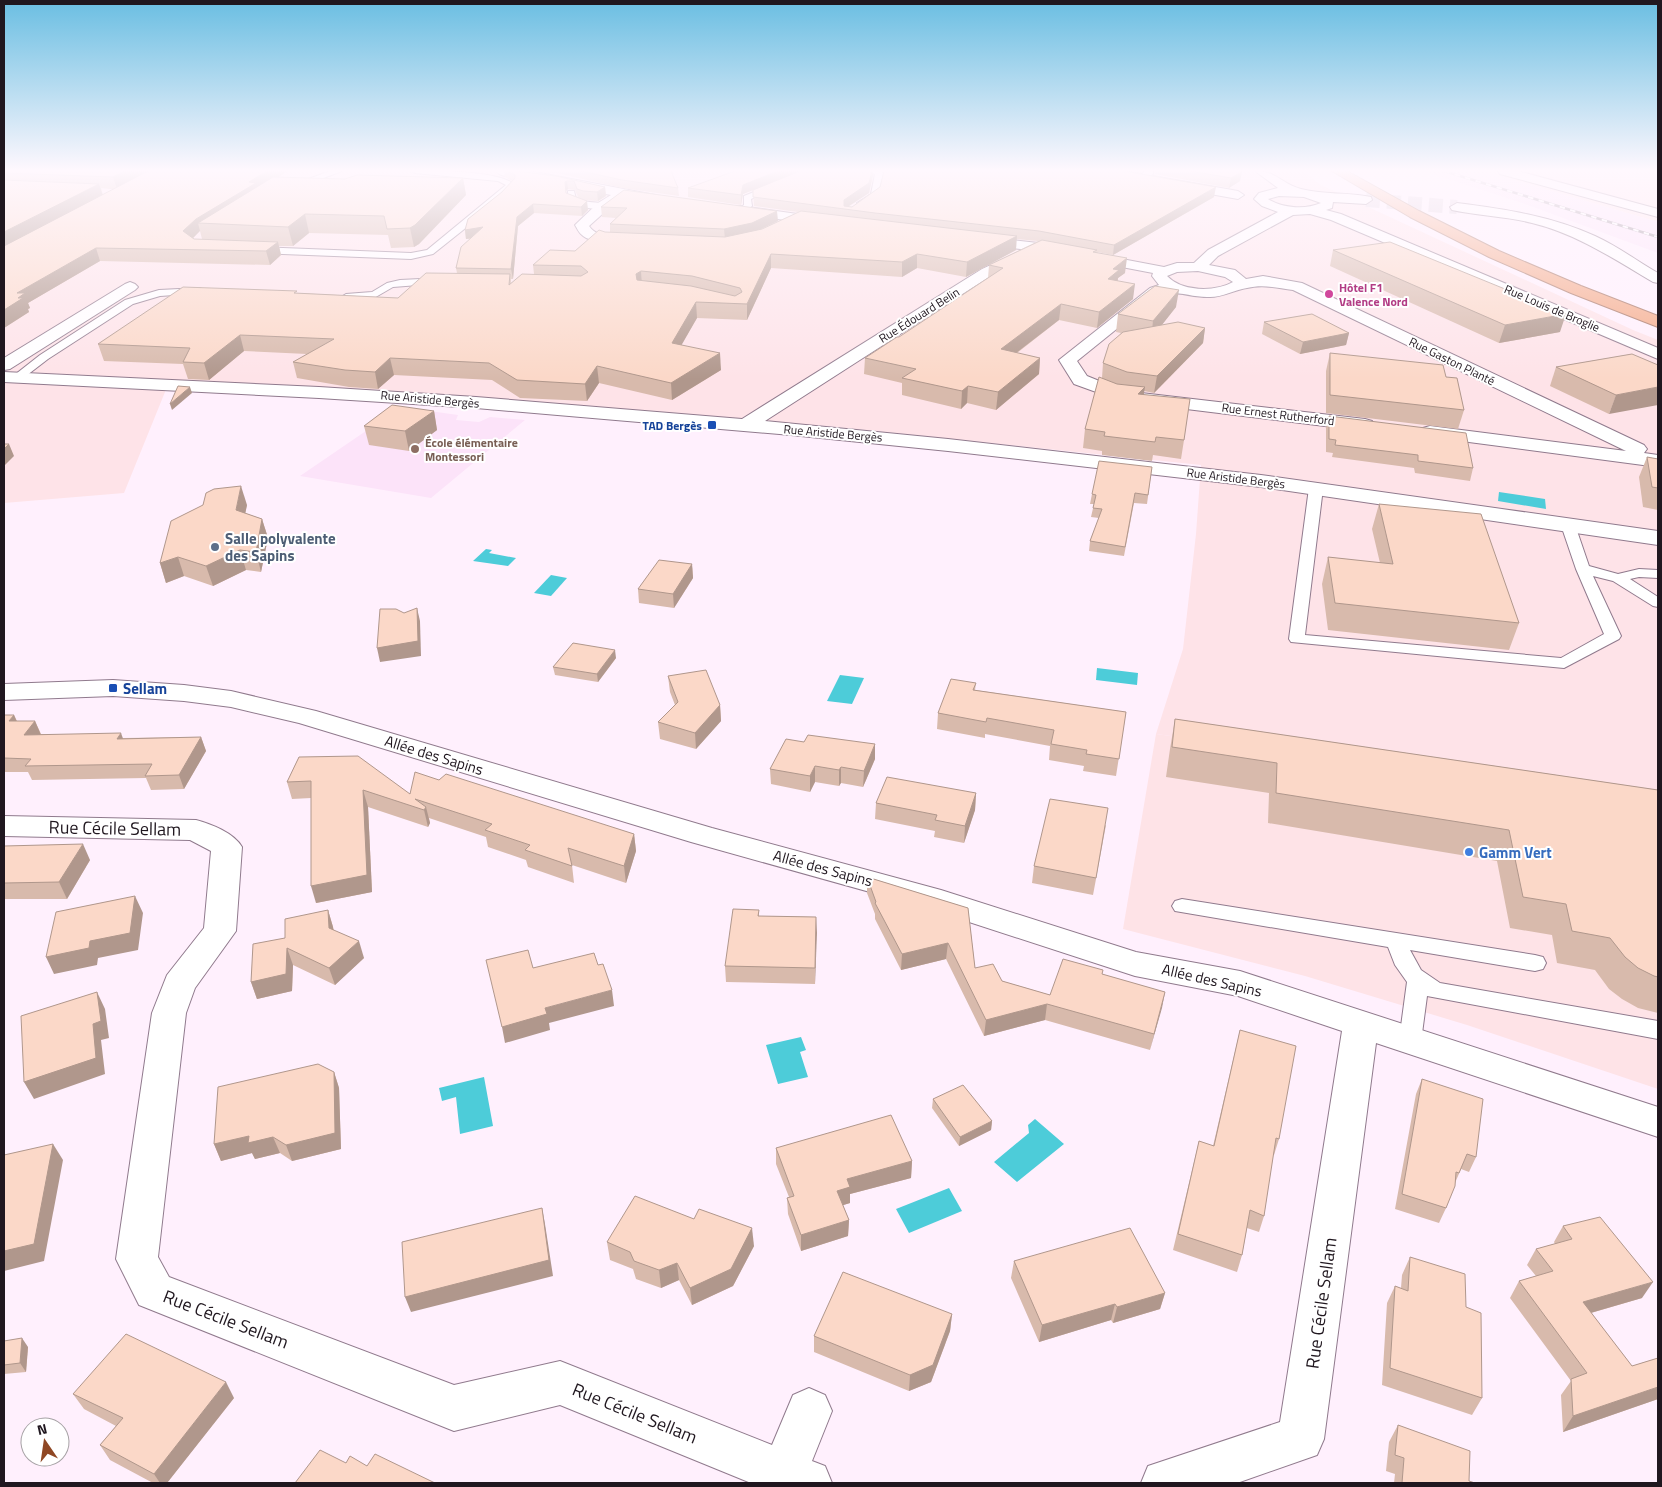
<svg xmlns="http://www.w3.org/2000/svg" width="1662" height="1487" viewBox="0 0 1662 1487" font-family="'Titillium Web',sans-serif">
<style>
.commercial{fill:#fee3e7}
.industrial{fill:#fee3e8}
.built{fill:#fce3f9}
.water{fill:#4dccd9}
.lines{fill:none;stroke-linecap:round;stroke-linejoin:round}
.minor-tunnel{stroke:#decfdc;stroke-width:14;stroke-dasharray:14 7;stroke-linecap:butt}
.service-casing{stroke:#907a8d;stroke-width:2}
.minor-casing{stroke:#907a8d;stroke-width:2}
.motorway-casing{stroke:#aa7765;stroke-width:2}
.service{fill:#fff;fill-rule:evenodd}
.minor{fill:#fff;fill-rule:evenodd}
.motorway{fill:#f4ab8a;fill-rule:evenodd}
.rail-casing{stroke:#9a8d98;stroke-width:2.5}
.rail{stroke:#fff;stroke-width:2;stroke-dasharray:5.5;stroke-linecap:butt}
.wall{fill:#d8baac;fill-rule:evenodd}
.shaded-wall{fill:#b0978c}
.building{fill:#fbd8c8;stroke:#b0978c;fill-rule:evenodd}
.hotel-dot{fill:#d1479c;stroke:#fff;stroke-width:2}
.transit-dot{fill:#1a4fb4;stroke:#fff;stroke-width:2}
.education-dot{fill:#8d6e63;stroke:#fff;stroke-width:2}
.service-dot{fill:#5c6f8a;stroke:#fff;stroke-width:2}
.shop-dot{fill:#3f7fe0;stroke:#fff;stroke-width:2}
.labels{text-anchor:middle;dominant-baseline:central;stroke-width:4;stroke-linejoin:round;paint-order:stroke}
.far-hotel-label{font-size:12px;font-weight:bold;fill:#b23c85;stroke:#fff;text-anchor:start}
.far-street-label{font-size:12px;fill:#20171f;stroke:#fff}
.far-transit-label{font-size:12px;font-weight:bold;fill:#164399;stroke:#fff;text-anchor:end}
.far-education-label{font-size:12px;font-weight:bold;fill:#785e54;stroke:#fff;text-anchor:start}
.service-label{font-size:15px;font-weight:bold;fill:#4e5e75;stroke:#fff;text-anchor:start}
.transit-label{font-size:15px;font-weight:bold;fill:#164399;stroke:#fff;text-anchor:start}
.street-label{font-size:15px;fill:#20171f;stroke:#fff}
.shop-label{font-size:15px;font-weight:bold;fill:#366cbe;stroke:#fff;text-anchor:start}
.near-street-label{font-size:18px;fill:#20171f;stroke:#fff}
</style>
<rect width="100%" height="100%" fill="#fff0fd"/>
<path class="commercial" d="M 1156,734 L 1658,803 L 1658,1089 L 1467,1025 L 1305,976 L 1123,929 Z"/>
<g class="industrial">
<path d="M 4,171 L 1302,171 L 1321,185 L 1633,330 L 1658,340 L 1658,803 L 1156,734 L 1183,649 L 1196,534 L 1201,465 L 826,426 L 483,408 L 164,386 L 165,392 L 124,493 L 4,503 Z"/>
<path d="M 1483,171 L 1658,171 L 1658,222 Z"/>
</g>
<g class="built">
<path d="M 1423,171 L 1483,171 L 1658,222 L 1658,253 L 1525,204 Z"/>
<path d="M 401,407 L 458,415 L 456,420 L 479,422 L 490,417 L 525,420 L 431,498 L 300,476 Z"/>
</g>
<g class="water">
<path d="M 1499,492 L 1545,499 L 1546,509 L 1498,501 Z"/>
<path d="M 486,549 L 492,550 L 489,553 L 516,558 L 508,566 L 473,561 Z"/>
<path d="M 551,575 L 567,578 L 551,596 L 534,593 Z"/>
<path d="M 1097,668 L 1138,673 L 1137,685 L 1096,680 Z"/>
<path d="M 840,675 L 864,678 L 852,704 L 827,701 Z"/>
<path d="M 801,1037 L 806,1050 L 800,1052 L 808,1077 L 778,1084 L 766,1045 Z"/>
<path d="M 484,1077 L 493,1126 L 460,1134 L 456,1097 L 442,1101 L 439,1088 Z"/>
<path d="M 1035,1119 L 1064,1144 L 1017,1182 L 994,1162 L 1029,1133 L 1028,1125 Z"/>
<path d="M 949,1188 L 962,1211 L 909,1233 L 896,1209 Z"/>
</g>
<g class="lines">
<path class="minor-tunnel" d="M 1366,200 L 1457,207"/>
<g class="service-casing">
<g id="service">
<path d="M 330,171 L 342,171 L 297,188 L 290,186 Z"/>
<path d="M 411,171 C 435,171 499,170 515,185 L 502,199 L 433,254 L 411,259 L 257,253 L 252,250 L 257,247 L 411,253 L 427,250 L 506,185 L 498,181 L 415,173 Z"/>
<path d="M 806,171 L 817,171 L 751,199 L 752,206 L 744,212 L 737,210 L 744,205 L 744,196 Z"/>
<path d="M 869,171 L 881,171 L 883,173 L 879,195 L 863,207 L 857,207 L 857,203 L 871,194 L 875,174 Z"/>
<path d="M 1145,171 L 1153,171 L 1153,174 L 1145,180 L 1139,180 L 1138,178 Z"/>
<path d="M 568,191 L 574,191 L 576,199 C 586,204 598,200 607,206 C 598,212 576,207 568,200 Z"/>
<path d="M 441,278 L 444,279 L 444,283 L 393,287 L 374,298 L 346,300 L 341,297 L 346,294 L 372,292 L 387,283 L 400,280 Z"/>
<path d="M 200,288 L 205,291 L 203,293 L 160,296 L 133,304 L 48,359 L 22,379 L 14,379 L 12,377 L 40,355 L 125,300 L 159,290 Z"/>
<path d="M 1316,484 L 1323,488 L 1305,635 L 1561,658 L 1604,634 L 1576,569 L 1561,525 L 1568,521 L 1575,525 L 1589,566 L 1618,574 L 1639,569 L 1658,570 L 1658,578 L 1639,577 L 1630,579 L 1658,597 L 1658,607 L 1653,606 L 1613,581 L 1593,576 L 1621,636 L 1619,639 L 1564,668 L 1291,642 L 1289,639 L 1309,488 Z"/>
<path d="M 1182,899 L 1535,955 L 1543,957 L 1546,963 L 1543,969 L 1535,971 L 1410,950 L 1421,970 L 1440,983 L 1658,1021 L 1658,1039 L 1427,996 L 1421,1041 L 1418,1047 L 1410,1050 L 1402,1047 L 1399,1041 L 1407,982 L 1395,965 L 1388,947 L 1175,911 L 1172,906 L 1175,901 Z"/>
</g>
</g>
<g class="minor-casing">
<g id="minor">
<path d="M 495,171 L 527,171 L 540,173 L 655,195 L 661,199 L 655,203 L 625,198 L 608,209 L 589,226 C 600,243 626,230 636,241 C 629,250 590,243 582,235 C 579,233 577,228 575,225 L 598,203 L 611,195 L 501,175 Z"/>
<path d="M 1098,171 L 1124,171 L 1238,191 L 1244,195 L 1238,199 L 1104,175 Z"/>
<path d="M 1255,171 C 1277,171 1281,184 1301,189 C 1324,195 1348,192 1371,197 L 1372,200 L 1366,204 L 1333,202 L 1332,208 L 1326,210 L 1341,214 L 1658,348 L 1658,359 L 1331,220 L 1310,214 L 1293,215 L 1218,256 L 1209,265 L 1235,270 L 1246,279 L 1263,276 L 1302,283 L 1644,445 L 1647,449 L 1644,453 L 1658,455 L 1658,467 L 1423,436 L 1420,432 L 1423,428 L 1430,426 L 1626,451 L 1293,290 C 1278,288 1263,284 1247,288 C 1234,290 1223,297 1210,297 C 1193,298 1176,290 1160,294 L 1077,361 L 1087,376 L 1124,391 L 1365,419 L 1372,421 L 1374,425 L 1372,429 L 1365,431 L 1121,401 L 1074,384 L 1059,360 L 1150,288 L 1159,285 L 1152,276 L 1153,273 L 1038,251 L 978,244 L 971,240 L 978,236 L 1038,243 L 1164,267 L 1177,263 L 1194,263 L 1208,250 L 1278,212 L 1262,206 L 1254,199 L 1259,193 L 1278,188 ZM 1279,196 L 1304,197 L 1321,203 C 1305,210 1282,208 1268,199 ZM 1198,271 L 1225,277 L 1233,282 C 1215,292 1182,292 1167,276 L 1177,272 Z"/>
<path d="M 1498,171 L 1518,171 L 1658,209 L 1658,217 L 1500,174 Z"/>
<path d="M 1457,203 C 1505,209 1551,216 1595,236 C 1617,246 1637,261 1658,273 L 1658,283 L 1653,282 C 1614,259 1577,234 1532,223 C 1506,216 1478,216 1452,210 L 1450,207 Z"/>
<path d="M 740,206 L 826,218 L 833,222 L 826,226 L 735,213 L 733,210 L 735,207 Z"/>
<path d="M 1021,251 L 1026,252 L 1028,255 L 1026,258 L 992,275 L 765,421 L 948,439 L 1261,475 L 1658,531 L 1658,545 L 1261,487 L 948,451 L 791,435 L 476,408 L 319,398 L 4,382 L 4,372 L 319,387 L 476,397 L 742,419 L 982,269 Z"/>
<path d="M 130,282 L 135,284 L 138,287 L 135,290 L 10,369 L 4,370 L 4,358 L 125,284 Z"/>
<path d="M 113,680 L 184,685 L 231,691 L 316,711 L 712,828 L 941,890 L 1136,952 L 1240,971 L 1658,1107 L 1658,1137 L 1376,1043 L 1324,1439 L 1317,1455 L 1237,1483 L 1141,1483 L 1148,1466 L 1280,1422 L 1342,1031 L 1238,996 L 1135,976 L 920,906 L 691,842 L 299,723 L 231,707 L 184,701 L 113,696 L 4,700 L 4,684 Z"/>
<path d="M 4,816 L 196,820 C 211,824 234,833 242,847 L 236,931 L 195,988 L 186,1013 L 158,1257 L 169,1277 L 454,1385 L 560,1361 L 772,1445 L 793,1395 L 809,1388 L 825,1395 L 832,1411 L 812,1461 L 825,1466 L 832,1483 L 751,1483 L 560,1405 L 454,1431 L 139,1305 L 116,1259 L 152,1013 L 167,975 L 204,928 L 211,851 L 190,840 L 4,836 Z"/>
</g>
</g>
<g class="motorway-casing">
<path id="motorway" d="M 1332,171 L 1347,171 L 1419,211 L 1499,251 L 1581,286 L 1658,316 L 1658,327 L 1571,293 L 1489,257 L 1410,217 Z"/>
</g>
<use href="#service" class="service"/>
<use href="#minor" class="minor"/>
<use href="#motorway" class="motorway"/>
<g class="rail-casing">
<path id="rail" d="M 1444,171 L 1658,237"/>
</g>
<use href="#rail" class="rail"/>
</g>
<g class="wall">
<path d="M 4,171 L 345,179 L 463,178 L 466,195 L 419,244 L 414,247 L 391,248 L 388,235 L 309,233 L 293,246 L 279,246 L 281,255 L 270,265 L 100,261 L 28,303 L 30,308 L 28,309 L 29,312 L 4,328 ZM 101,188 L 110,189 L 114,189 L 103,195 ZM 199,231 L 200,231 L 202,239 L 194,239 L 193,238 Z"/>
<path d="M 504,171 L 517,171 L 556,176 L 605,187 L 606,196 L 598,201 L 584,200 L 588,210 L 582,216 L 534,213 L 518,226 L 513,279 L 511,279 L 511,283 L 534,274 L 533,265 L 575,251 L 605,232 L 610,232 L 610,224 L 616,218 L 602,217 L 601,207 L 624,190 L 778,221 L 762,229 L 798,212 L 754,206 L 753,190 L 756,189 L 743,194 L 741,205 L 688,197 L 688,188 L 873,175 L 869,193 L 848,207 L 1214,197 L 1113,255 L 1097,252 L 1125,273 L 1118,278 L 1118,281 L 1133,299 L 1097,328 L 1059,320 L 1017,353 L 1040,358 L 1039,374 L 996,410 L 967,403 L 961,409 L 902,395 L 902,383 L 864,374 L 865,358 L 899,337 L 988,278 L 989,265 L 1038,241 L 1016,239 L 1016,250 L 966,277 L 917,268 L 902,277 L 771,268 L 747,320 L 697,318 L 681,345 L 721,370 L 672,400 L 599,383 L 587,401 L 520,398 L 492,380 L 394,375 L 378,389 L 349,387 L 297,378 L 293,362 L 307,354 L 244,351 L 209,380 L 188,379 L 183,364 L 104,361 L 98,344 L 297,293 L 398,298 L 457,273 L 456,268 L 470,239 L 466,239 L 465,230 L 512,181 L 505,177 ZM 568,189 L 575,190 L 578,197 L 566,193 L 566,191 Z"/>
<path d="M 532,171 L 671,171 L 678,188 L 679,196 L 622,188 L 557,173 Z"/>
<path d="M 1154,171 L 1241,171 L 1240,181 L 1229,188 L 1155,174 Z"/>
<path d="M 1333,250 L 1560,332 L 1499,343 L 1330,266 Z"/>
<path d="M 1176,307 L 1161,325 L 1205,328 L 1203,343 L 1154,393 L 1144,391 L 1144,394 L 1184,440 L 1181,459 L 1153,455 L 1152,461 L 1102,455 L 1102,451 L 1083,448 L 1085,429 L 1102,378 L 1103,363 L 1121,333 L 1116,332 L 1118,314 Z"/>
<path d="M 1264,322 L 1349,333 L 1346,345 L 1300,354 L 1262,334 Z"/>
<path d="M 1330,353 L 1464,410 L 1458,429 L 1326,413 L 1326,371 Z"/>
<path d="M 1632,354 L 1609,414 L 1550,386 L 1556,367 Z"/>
<path d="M 434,411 L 437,430 L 409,451 L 369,445 L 364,426 Z"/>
<path d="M 1329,416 L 1473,468 L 1470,481 L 1415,473 L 1414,468 L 1332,457 L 1333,453 L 1326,452 L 1326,428 Z"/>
<path d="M 1647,457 L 1658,459 L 1658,510 L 1643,507 L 1639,477 Z"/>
<path d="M 1152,467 L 1147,504 L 1134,503 L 1124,556 L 1089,551 L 1090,541 L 1099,518 L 1091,517 L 1094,504 L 1090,504 L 1092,494 Z"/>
<path d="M 1379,504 L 1519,623 L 1509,650 L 1328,630 L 1322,584 L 1328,557 L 1380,563 L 1372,529 Z"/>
<path d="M 247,505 L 245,513 L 262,519 L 268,538 L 261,572 L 246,570 L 213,586 L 184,576 L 166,583 L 160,563 Z"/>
<path d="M 692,564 L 693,578 L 674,608 L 639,603 L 638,589 Z"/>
<path d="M 616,658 L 598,682 L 555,675 L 553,667 Z"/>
<path d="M 668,676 L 720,705 L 721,721 L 696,749 L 660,739 L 658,722 L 675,705 L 670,692 Z"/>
<path d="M 976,683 L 975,690 L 1126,712 L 1116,776 L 1083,771 L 1084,766 L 1049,760 L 1050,746 L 985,734 L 985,738 L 937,729 L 938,713 Z"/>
<path d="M 4,715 L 14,715 L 17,721 L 35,721 L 41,734 L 123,738 L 201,737 L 206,751 L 184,789 L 151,790 L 146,778 L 32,780 L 28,772 L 4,772 Z"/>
<path d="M 1175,719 L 1658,790 L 1658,1013 L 1638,1008 L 1622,999 L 1609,989 L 1595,970 L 1557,963 L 1552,935 L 1510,928 L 1497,861 L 1268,823 L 1269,793 L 1166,777 L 1170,749 Z"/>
<path d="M 804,742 L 875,744 L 875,759 L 863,787 L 841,783 L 839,786 L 815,782 L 810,792 L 771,784 L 770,769 Z"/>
<path d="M 299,757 L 410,794 L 439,780 L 634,834 L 636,851 L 626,883 L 572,865 L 574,883 L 528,867 L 526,860 L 488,847 L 486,837 L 429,818 L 430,823 L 428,827 L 368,807 L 372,892 L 316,903 L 311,798 L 292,799 L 287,782 Z"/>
<path d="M 976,793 L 975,810 L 964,843 L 934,837 L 935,831 L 875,819 L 876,803 Z"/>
<path d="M 1106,825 L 1093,895 L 1032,883 L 1034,866 Z"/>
<path d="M 4,846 L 90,860 L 67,899 L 4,899 Z"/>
<path d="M 867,877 L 968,908 L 975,968 L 1002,981 L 1050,995 L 1103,975 L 1165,992 L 1150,1050 L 1045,1020 L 984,1036 L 946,959 L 901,970 L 875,919 L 875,914 L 867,893 Z"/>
<path d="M 328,910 L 333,927 L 334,930 L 364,958 L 335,985 L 293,965 L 292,991 L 257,999 L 251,982 L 285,938 Z"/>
<path d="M 759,910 L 759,916 L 816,917 L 815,984 L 726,982 L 725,966 Z"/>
<path d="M 1240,1030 L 1279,1139 L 1274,1155 L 1273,1155 L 1264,1216 L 1259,1232 L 1247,1228 L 1242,1255 L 1237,1272 L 1173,1250 L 1199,1141 L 1213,1146 Z"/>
<path d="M 334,1072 L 339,1088 L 341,1149 L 292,1161 L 280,1153 L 255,1159 L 252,1153 L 221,1161 L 214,1144 Z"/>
<path d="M 1422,1079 L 1476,1157 L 1469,1172 L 1461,1169 L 1455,1183 L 1446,1208 L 1439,1223 L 1395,1209 L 1416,1094 Z"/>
<path d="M 933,1099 L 992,1121 L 991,1130 L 959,1146 L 932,1108 Z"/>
<path d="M 776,1148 L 912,1161 L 911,1178 L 850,1194 L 850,1203 L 843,1205 L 849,1220 L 848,1236 L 801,1251 L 788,1214 L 787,1198 L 789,1197 L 776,1164 Z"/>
<path d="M 1563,1226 L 1642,1298 L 1591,1313 L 1632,1366 L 1658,1358 L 1658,1399 L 1563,1432 L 1561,1395 L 1571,1381 L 1510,1298 L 1519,1281 L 1536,1276 L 1527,1265 L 1536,1249 L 1555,1244 L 1554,1242 Z"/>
<path d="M 607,1242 L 754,1246 L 733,1286 L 692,1305 L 679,1280 L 661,1288 L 636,1279 L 633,1269 L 610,1260 Z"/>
<path d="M 1410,1257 L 1466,1307 L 1482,1398 L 1472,1415 L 1382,1385 L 1387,1303 L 1395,1286 L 1401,1288 L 1402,1275 Z"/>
<path d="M 1014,1261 L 1165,1293 L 1160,1309 L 1113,1323 L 1111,1320 L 1039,1342 L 1011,1278 Z"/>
<path d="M 952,1314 L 950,1331 L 931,1382 L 909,1391 L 814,1352 L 814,1336 Z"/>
<path d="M 4,1341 L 28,1347 L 26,1372 L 4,1374 Z"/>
<path d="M 73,1394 L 234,1398 L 167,1483 L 153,1483 L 110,1460 L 100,1445 L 116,1426 L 84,1409 Z"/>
<path d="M 1398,1425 L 1469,1481 L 1475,1483 L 1394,1483 L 1395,1474 L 1386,1471 L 1389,1442 Z"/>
</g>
<g class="shaded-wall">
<path d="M 125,171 L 151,171 L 117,189 L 113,177 Z"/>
<path d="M 267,171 L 288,171 L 258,190 L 198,223 L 200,231 L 187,244 L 183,231 L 196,219 L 249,182 Z"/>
<path d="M 778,171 L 801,171 L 743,194 L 741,205 L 741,195 L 743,185 Z"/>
<path d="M 872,171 L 873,171 L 873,175 L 869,193 L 844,209 L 844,200 Z"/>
<path d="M 1242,172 L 1240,181 L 1229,188 L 1231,178 Z"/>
<path d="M 463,178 L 466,195 L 419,244 L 414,247 L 410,228 Z"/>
<path d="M 567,181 L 568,189 L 566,191 L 565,182 Z"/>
<path d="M 99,184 L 103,196 L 4,248 L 4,232 Z"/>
<path d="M 605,187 L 606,196 L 598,201 L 597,192 Z"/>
<path d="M 1216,187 L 1214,197 L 1113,255 L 1114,245 Z"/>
<path d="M 587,201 L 588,210 L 582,216 L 581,207 Z"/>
<path d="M 533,204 L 534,213 L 518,226 L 513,279 L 511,269 L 517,217 Z"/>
<path d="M 777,211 L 778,221 L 752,233 L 725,239 L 724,229 Z"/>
<path d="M 305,214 L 309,233 L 293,246 L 288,227 Z"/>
<path d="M 483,227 L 484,236 L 466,239 L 465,230 Z"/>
<path d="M 1017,236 L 1016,250 L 966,277 L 967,262 Z"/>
<path d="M 278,242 L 281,255 L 270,265 L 266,251 Z"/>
<path d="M 96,248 L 100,261 L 28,303 L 30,308 L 28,309 L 29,312 L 4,328 L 4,310 L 17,293 Z"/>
<path d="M 771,254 L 771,268 L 747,320 L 747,304 Z"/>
<path d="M 917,254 L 917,268 L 902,277 L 902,262 Z"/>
<path d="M 1127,258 L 1125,273 L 1118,278 L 1117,285 L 1108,279 L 1113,269 Z"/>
<path d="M 641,271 L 642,286 L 637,289 L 636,274 Z"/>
<path d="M 1135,284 L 1133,299 L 1097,328 L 1099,312 Z"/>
<path d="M 1179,290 L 1176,307 L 1151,339 L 1153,321 Z"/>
<path d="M 696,302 L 697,318 L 673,360 L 672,343 Z"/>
<path d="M 1061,304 L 1059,320 L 999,366 L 1001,349 Z"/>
<path d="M 1566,314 L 1560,332 L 1499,343 L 1505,325 Z"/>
<path d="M 1205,328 L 1203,343 L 1154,393 L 1157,376 Z"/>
<path d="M 1349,333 L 1346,345 L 1300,354 L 1303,342 Z"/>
<path d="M 240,335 L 244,351 L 209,380 L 204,363 Z"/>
<path d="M 720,353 L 721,370 L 672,400 L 671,383 Z"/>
<path d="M 390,358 L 394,375 L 378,389 L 375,372 Z"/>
<path d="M 1040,358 L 1039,374 L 996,410 L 998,392 Z"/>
<path d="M 597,366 L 599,383 L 587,401 L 585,384 Z"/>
<path d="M 968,386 L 967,403 L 961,409 L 962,391 Z"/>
<path d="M 190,387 L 192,393 L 172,410 L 170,404 Z"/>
<path d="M 1145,387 L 1142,405 L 1138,394 Z"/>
<path d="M 1658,387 L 1658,405 L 1609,414 L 1616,395 Z"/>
<path d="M 434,411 L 437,430 L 409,451 L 405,431 Z"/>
<path d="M 9,444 L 14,456 L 4,466 L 4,449 Z"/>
<path d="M 241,486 L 247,505 L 242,529 L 236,510 Z"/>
<path d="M 262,519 L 268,538 L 261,572 L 256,552 Z"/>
<path d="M 240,550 L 246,570 L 213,586 L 206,566 Z"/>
<path d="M 178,557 L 184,576 L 166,583 L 160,563 Z"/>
<path d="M 692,564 L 693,578 L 674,608 L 673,594 Z"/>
<path d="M 417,608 L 420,621 L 421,656 L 380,662 L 377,648 Z"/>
<path d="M 615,650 L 616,658 L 598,682 L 597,674 Z"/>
<path d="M 720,705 L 721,721 L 696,749 L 695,733 Z"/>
<path d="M 14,715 L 20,729 L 9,721 Z"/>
<path d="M 35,721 L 41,735 L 24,735 Z"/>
<path d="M 121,733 L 126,747 L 117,739 Z"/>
<path d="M 201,737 L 206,751 L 184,789 L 179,775 Z"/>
<path d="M 875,744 L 875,759 L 863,787 L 864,771 Z"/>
<path d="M 815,766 L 815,782 L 810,792 L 810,776 Z"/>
<path d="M 841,767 L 841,783 L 839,786 L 839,770 Z"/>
<path d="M 363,790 L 368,807 L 372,892 L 316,903 L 311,886 Z"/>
<path d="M 976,793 L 975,810 L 964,843 L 965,826 Z"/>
<path d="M 426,807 L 430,823 L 428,827 L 424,810 Z"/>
<path d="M 634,834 L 636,851 L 626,883 L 624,866 Z"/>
<path d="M 83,844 L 90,860 L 67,899 L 59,882 Z"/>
<path d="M 135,896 L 143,913 L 138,950 L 98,958 L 97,965 L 54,974 L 46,957 L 90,941 Z"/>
<path d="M 328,910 L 333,927 L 334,945 L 329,928 Z"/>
<path d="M 816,917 L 817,933 L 815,984 L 815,968 Z"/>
<path d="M 359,941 L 364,958 L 335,985 L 329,968 Z"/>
<path d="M 948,943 L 946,959 L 901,970 L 902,954 Z"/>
<path d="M 287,948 L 293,965 L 292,991 L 257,999 L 251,982 Z"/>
<path d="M 612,990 L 614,1006 L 549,1023 L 550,1030 L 505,1043 L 502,1027 L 545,1008 Z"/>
<path d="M 97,992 L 105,1009 L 109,1038 L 101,1040 L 105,1074 L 34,1099 L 24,1082 L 93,1024 Z"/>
<path d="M 1165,992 L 1162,1008 L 1150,1050 L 1154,1034 Z"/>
<path d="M 1047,1004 L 1045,1020 L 984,1036 L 986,1020 Z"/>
<path d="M 334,1072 L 339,1088 L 341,1149 L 292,1161 L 286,1145 Z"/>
<path d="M 992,1121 L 991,1130 L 959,1146 L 960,1137 Z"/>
<path d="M 249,1136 L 273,1137 L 280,1153 L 255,1159 L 252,1153 L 221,1161 L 214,1144 Z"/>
<path d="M 53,1144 L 63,1160 L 44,1261 L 4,1271 L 4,1251 Z"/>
<path d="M 912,1161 L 911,1178 L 850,1194 L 850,1203 L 837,1207 L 837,1191 L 847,1179 Z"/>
<path d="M 542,1208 L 545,1224 L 553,1276 L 411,1312 L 405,1297 Z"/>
<path d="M 849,1220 L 848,1236 L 801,1251 L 801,1235 Z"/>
<path d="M 752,1228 L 754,1246 L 733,1286 L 692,1305 L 690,1288 Z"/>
<path d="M 677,1263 L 679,1280 L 661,1288 L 659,1270 Z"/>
<path d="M 1653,1282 L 1642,1298 L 1573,1318 L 1583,1302 Z"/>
<path d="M 1165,1293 L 1160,1309 L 1113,1323 L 1117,1307 Z"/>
<path d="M 1115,1304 L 1111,1320 L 1039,1342 L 1042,1325 Z"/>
<path d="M 952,1314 L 950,1331 L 931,1382 L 909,1391 L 910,1375 Z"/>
<path d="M 22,1338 L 28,1347 L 26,1372 L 20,1363 Z"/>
<path d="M 226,1382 L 234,1398 L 167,1483 L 160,1483 L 154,1474 Z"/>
<path d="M 1658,1387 L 1658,1399 L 1563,1432 L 1573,1416 Z"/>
</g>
<g class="building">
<path d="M 4,171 L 125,171 L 113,177 L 4,173 Z"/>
<path d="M 148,171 L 267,171 L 249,182 L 256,183 L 196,219 L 183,231 L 194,239 L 278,242 L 266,251 L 96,248 L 17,293 L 25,293 L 18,298 L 23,298 L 4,310 L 4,246 Z"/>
<path d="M 507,171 L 517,171 L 556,176 L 605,187 L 597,192 L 583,191 L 577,189 L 574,181 L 567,181 L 565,182 L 566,193 L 587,201 L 581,207 L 533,204 L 517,217 L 511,269 L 456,268 L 461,247 L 483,227 L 465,230 L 468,219 L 502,192 L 515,178 L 515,175 Z"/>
<path d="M 581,171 L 671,171 L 678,188 L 622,180 Z"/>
<path d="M 735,171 L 778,171 L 743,185 L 741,195 L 688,188 Z"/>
<path d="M 800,171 L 872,171 L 869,183 L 844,200 L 844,206 L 852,207 L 880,187 L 884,171 L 1124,171 L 1216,187 L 1114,245 L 1039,231 L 875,213 L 753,197 L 753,190 Z"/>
<path d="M 1190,171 L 1241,171 L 1242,172 L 1231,178 Z"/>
<path d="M 357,175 L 463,178 L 415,225 L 410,228 L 387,229 L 384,216 L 305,214 L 288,227 L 198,223 L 273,177 L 345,179 Z"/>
<path d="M 4,180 L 99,184 L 4,232 Z"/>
<path d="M 624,190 L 777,211 L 752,223 L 724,229 L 610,224 L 627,208 L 601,207 Z"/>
<path d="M 801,211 L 1017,236 L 967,262 L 917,254 L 902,262 L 771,254 L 747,304 L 696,302 L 672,343 L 720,353 L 671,383 L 597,366 L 585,384 L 517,380 L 489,363 L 390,358 L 375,372 L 345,370 L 293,362 L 334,339 L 240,335 L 204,363 L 183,362 L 190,348 L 98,344 L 183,287 L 297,291 L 294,293 L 398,298 L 426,273 L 510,274 L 509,285 L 522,274 L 581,276 L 588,272 L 581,266 L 533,265 L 550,250 L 575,251 L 599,230 L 605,232 L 725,237 L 762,229 ZM 641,271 L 692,276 L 740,288 L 742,292 L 735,296 L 691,286 L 637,280 L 636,274 Z"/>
<path d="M 1042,240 L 1097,250 L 1093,252 L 1127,258 L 1113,269 L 1119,270 L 1108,279 L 1135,284 L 1099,312 L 1061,304 L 1001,349 L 1040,358 L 998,392 L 968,386 L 962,391 L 902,378 L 916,369 L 865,358 L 897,337 L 899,337 L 1003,268 L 989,265 Z"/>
<path d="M 1390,242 L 1566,314 L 1505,325 L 1333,250 Z"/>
<path d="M 1155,286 L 1179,290 L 1153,321 L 1118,314 Z"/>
<path d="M 1312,314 L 1349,333 L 1303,342 L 1264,322 Z"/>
<path d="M 1178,322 L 1205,328 L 1157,376 L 1127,372 L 1103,363 L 1109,344 L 1123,332 Z"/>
<path d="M 1330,353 L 1443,365 L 1446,377 L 1457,378 L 1464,410 L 1330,395 Z"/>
<path d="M 1632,354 L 1658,365 L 1658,387 L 1616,395 L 1556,367 Z"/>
<path d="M 1099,377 L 1117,384 L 1145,387 L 1138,394 L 1190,399 L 1184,440 L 1156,437 L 1155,442 L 1104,436 L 1105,432 L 1085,429 Z"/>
<path d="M 178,386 L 190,387 L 170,404 Z"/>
<path d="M 392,405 L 434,411 L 405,431 L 364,426 Z"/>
<path d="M 1329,416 L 1466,433 L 1473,468 L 1418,461 L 1418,455 L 1335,445 L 1336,440 L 1329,439 Z"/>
<path d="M 4,444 L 9,444 L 4,449 Z"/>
<path d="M 1647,457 L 1658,459 L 1658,488 L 1652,487 Z"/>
<path d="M 1099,461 L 1152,467 L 1148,495 L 1135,493 L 1125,547 L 1090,541 L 1102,509 L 1093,508 L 1096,495 L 1092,494 Z"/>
<path d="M 241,486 L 236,510 L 262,519 L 256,552 L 240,550 L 206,566 L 178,557 L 160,563 L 171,521 L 203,505 L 206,493 L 214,489 Z"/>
<path d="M 1379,504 L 1481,514 L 1519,623 L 1335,603 L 1328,557 L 1393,564 Z"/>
<path d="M 659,560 L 692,564 L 673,594 L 638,589 Z"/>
<path d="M 417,608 L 418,641 L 377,648 L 380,609 L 396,609 L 404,613 Z"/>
<path d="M 573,643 L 615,650 L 597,674 L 553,667 Z"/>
<path d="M 706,670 L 720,705 L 695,733 L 658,722 L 678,702 L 668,676 Z"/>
<path d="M 951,679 L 976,683 L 973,690 L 1126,712 L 1119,759 L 1086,754 L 1087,750 L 1051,744 L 1054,730 L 987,718 L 986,722 L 938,713 Z"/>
<path d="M 4,715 L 14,715 L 9,721 L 35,721 L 24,735 L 121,733 L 117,739 L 201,737 L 179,775 L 145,776 L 152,764 L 25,766 L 31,759 L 4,758 Z"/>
<path d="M 1175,719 L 1658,790 L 1658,977 L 1654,976 L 1638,968 L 1625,957 L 1610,938 L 1572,931 L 1566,904 L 1523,897 L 1509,830 L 1276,793 L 1277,763 L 1172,747 Z"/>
<path d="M 808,735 L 875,744 L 864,771 L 841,767 L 839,770 L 815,766 L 810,776 L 770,769 L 786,739 L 804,742 Z"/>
<path d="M 358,756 L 410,794 L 415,772 L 439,780 L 446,774 L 634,834 L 624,866 L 568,848 L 572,866 L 525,850 L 530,845 L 485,830 L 492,824 L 415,799 L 426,807 L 424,810 L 363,790 L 367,875 L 311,886 L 311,781 L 287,782 L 299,757 Z"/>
<path d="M 887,777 L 976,793 L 965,826 L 935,820 L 937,815 L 876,803 Z"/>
<path d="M 1050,799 L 1108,808 L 1096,878 L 1034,866 Z"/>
<path d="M 83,844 L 59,882 L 4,883 L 4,846 Z"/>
<path d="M 867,877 L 968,908 L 975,968 L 993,964 L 1002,981 L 1050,995 L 1063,959 L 1103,970 L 1102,974 L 1165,992 L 1154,1034 L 1047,1004 L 986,1020 L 948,943 L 902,954 L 875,903 L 876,902 Z"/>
<path d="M 135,896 L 130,933 L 90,941 L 89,948 L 46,957 L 56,912 Z"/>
<path d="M 733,909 L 759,910 L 758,916 L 816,917 L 815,968 L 725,966 Z"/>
<path d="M 328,910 L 329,928 L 359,941 L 329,968 L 287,948 L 286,974 L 251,982 L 253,944 L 285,938 L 285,919 Z"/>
<path d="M 528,950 L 533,968 L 594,953 L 598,965 L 603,964 L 612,990 L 545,1008 L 547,1014 L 502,1027 L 486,960 Z"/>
<path d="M 97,992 L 101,1021 L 93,1024 L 96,1058 L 24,1082 L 21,1016 Z"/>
<path d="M 1240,1030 L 1296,1046 L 1279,1139 L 1276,1138 L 1264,1216 L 1250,1210 L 1242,1255 L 1178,1234 L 1199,1141 L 1214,1146 Z"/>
<path d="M 318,1064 L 334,1072 L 335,1133 L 286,1145 L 273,1137 L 248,1143 L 249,1136 L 214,1144 L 218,1087 Z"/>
<path d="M 1422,1079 L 1483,1099 L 1476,1157 L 1467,1154 L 1459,1173 L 1456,1172 L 1455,1186 L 1446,1208 L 1402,1194 Z"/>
<path d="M 963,1085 L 992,1121 L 960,1137 L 933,1099 Z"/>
<path d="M 891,1115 L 912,1161 L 847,1179 L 850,1187 L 837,1191 L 849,1220 L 801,1235 L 787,1198 L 794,1196 L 776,1148 Z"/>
<path d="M 53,1144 L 34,1244 L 4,1251 L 4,1155 Z"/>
<path d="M 635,1196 L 694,1219 L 699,1209 L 752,1228 L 731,1269 L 690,1288 L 677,1263 L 659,1270 L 634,1261 L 630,1252 L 607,1242 Z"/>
<path d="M 542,1208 L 549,1260 L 405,1297 L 402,1242 Z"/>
<path d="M 1600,1217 L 1653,1282 L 1583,1302 L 1632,1366 L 1658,1358 L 1658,1387 L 1573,1416 L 1571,1379 L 1587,1373 L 1519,1281 L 1553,1271 L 1536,1249 L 1572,1239 L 1563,1226 Z"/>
<path d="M 1130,1228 L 1165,1293 L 1117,1307 L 1115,1304 L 1042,1325 L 1014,1261 Z"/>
<path d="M 1410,1257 L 1465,1274 L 1466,1307 L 1481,1313 L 1482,1398 L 1390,1368 L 1395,1286 L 1408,1291 Z"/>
<path d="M 843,1272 L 952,1314 L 933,1365 L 910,1375 L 814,1336 Z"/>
<path d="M 126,1334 L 226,1382 L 154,1474 L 100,1445 L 123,1418 L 73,1394 Z"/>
<path d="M 22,1338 L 20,1363 L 4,1365 L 4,1341 Z"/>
<path d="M 1398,1425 L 1470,1451 L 1469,1481 L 1475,1483 L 1402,1483 L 1404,1458 L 1395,1455 Z"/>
<path d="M 320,1450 L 346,1463 L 350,1456 L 367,1466 L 375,1454 L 435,1483 L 295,1483 Z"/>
</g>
<linearGradient id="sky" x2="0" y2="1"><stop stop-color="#6abee2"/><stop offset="0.45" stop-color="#fff8fe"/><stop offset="1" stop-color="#fff8fe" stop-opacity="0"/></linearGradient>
<rect width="1662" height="379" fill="url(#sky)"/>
<circle class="hotel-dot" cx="1329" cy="294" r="5"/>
<g class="transit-dot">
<rect x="707" y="420" width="10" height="10" rx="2.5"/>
<rect x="108" y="683" width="10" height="10" rx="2.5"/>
</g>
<circle class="education-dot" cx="415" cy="449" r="5"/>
<circle class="service-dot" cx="215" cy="547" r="5"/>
<circle class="shop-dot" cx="1469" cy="852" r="5"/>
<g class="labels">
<g class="far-hotel-label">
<text x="1339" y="287">Hôtel F1<tspan x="1339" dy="14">Valence Nord</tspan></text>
</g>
<g class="far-street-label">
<text transform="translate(1552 308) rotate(23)">Rue Louis de Broglie</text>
<text transform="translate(919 315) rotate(-32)">Rue Édouard Belin</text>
<text transform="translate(1452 361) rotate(26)">Rue Gaston Planté</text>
<text transform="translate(430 399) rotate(5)">Rue Aristide Bergès</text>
<text transform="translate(1278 414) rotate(7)">Rue Ernest Rutherford</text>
<text transform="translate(833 433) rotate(5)">Rue Aristide Bergès</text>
<text transform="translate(1236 478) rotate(7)">Rue Aristide Bergès</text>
</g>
<g class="far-transit-label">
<text x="702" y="425">TAD Bergès</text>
</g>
<g class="far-education-label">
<text x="425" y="442">École élémentaire<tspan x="425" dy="14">Montessori</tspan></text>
</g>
<g class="service-label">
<text x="225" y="538">Salle polyvalente<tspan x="225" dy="17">des Sapins</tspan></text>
</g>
<g class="transit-label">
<text x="123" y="688">Sellam</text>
</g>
<g class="street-label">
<text transform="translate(434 755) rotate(17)">Allée des Sapins</text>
<text transform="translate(823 868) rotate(15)">Allée des Sapins</text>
<text transform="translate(1212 980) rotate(13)">Allée des Sapins</text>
</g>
<g class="shop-label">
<text x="1479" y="852">Gamm Vert</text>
</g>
<g class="near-street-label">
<text transform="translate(115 828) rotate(1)">Rue Cécile Sellam</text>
<text transform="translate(1321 1303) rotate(-82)">Rue Cécile Sellam</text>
<text transform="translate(226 1319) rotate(21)">Rue Cécile Sellam</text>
<text transform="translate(635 1413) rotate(22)">Rue Cécile Sellam</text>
</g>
</g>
<rect width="1662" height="1487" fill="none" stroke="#20171f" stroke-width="10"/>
<g transform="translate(45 1442) rotate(347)"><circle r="24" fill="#ffffff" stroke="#a6a2a5"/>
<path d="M0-4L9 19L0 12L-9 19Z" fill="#8f4724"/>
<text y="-8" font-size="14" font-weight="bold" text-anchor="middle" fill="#20171f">N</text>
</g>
</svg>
